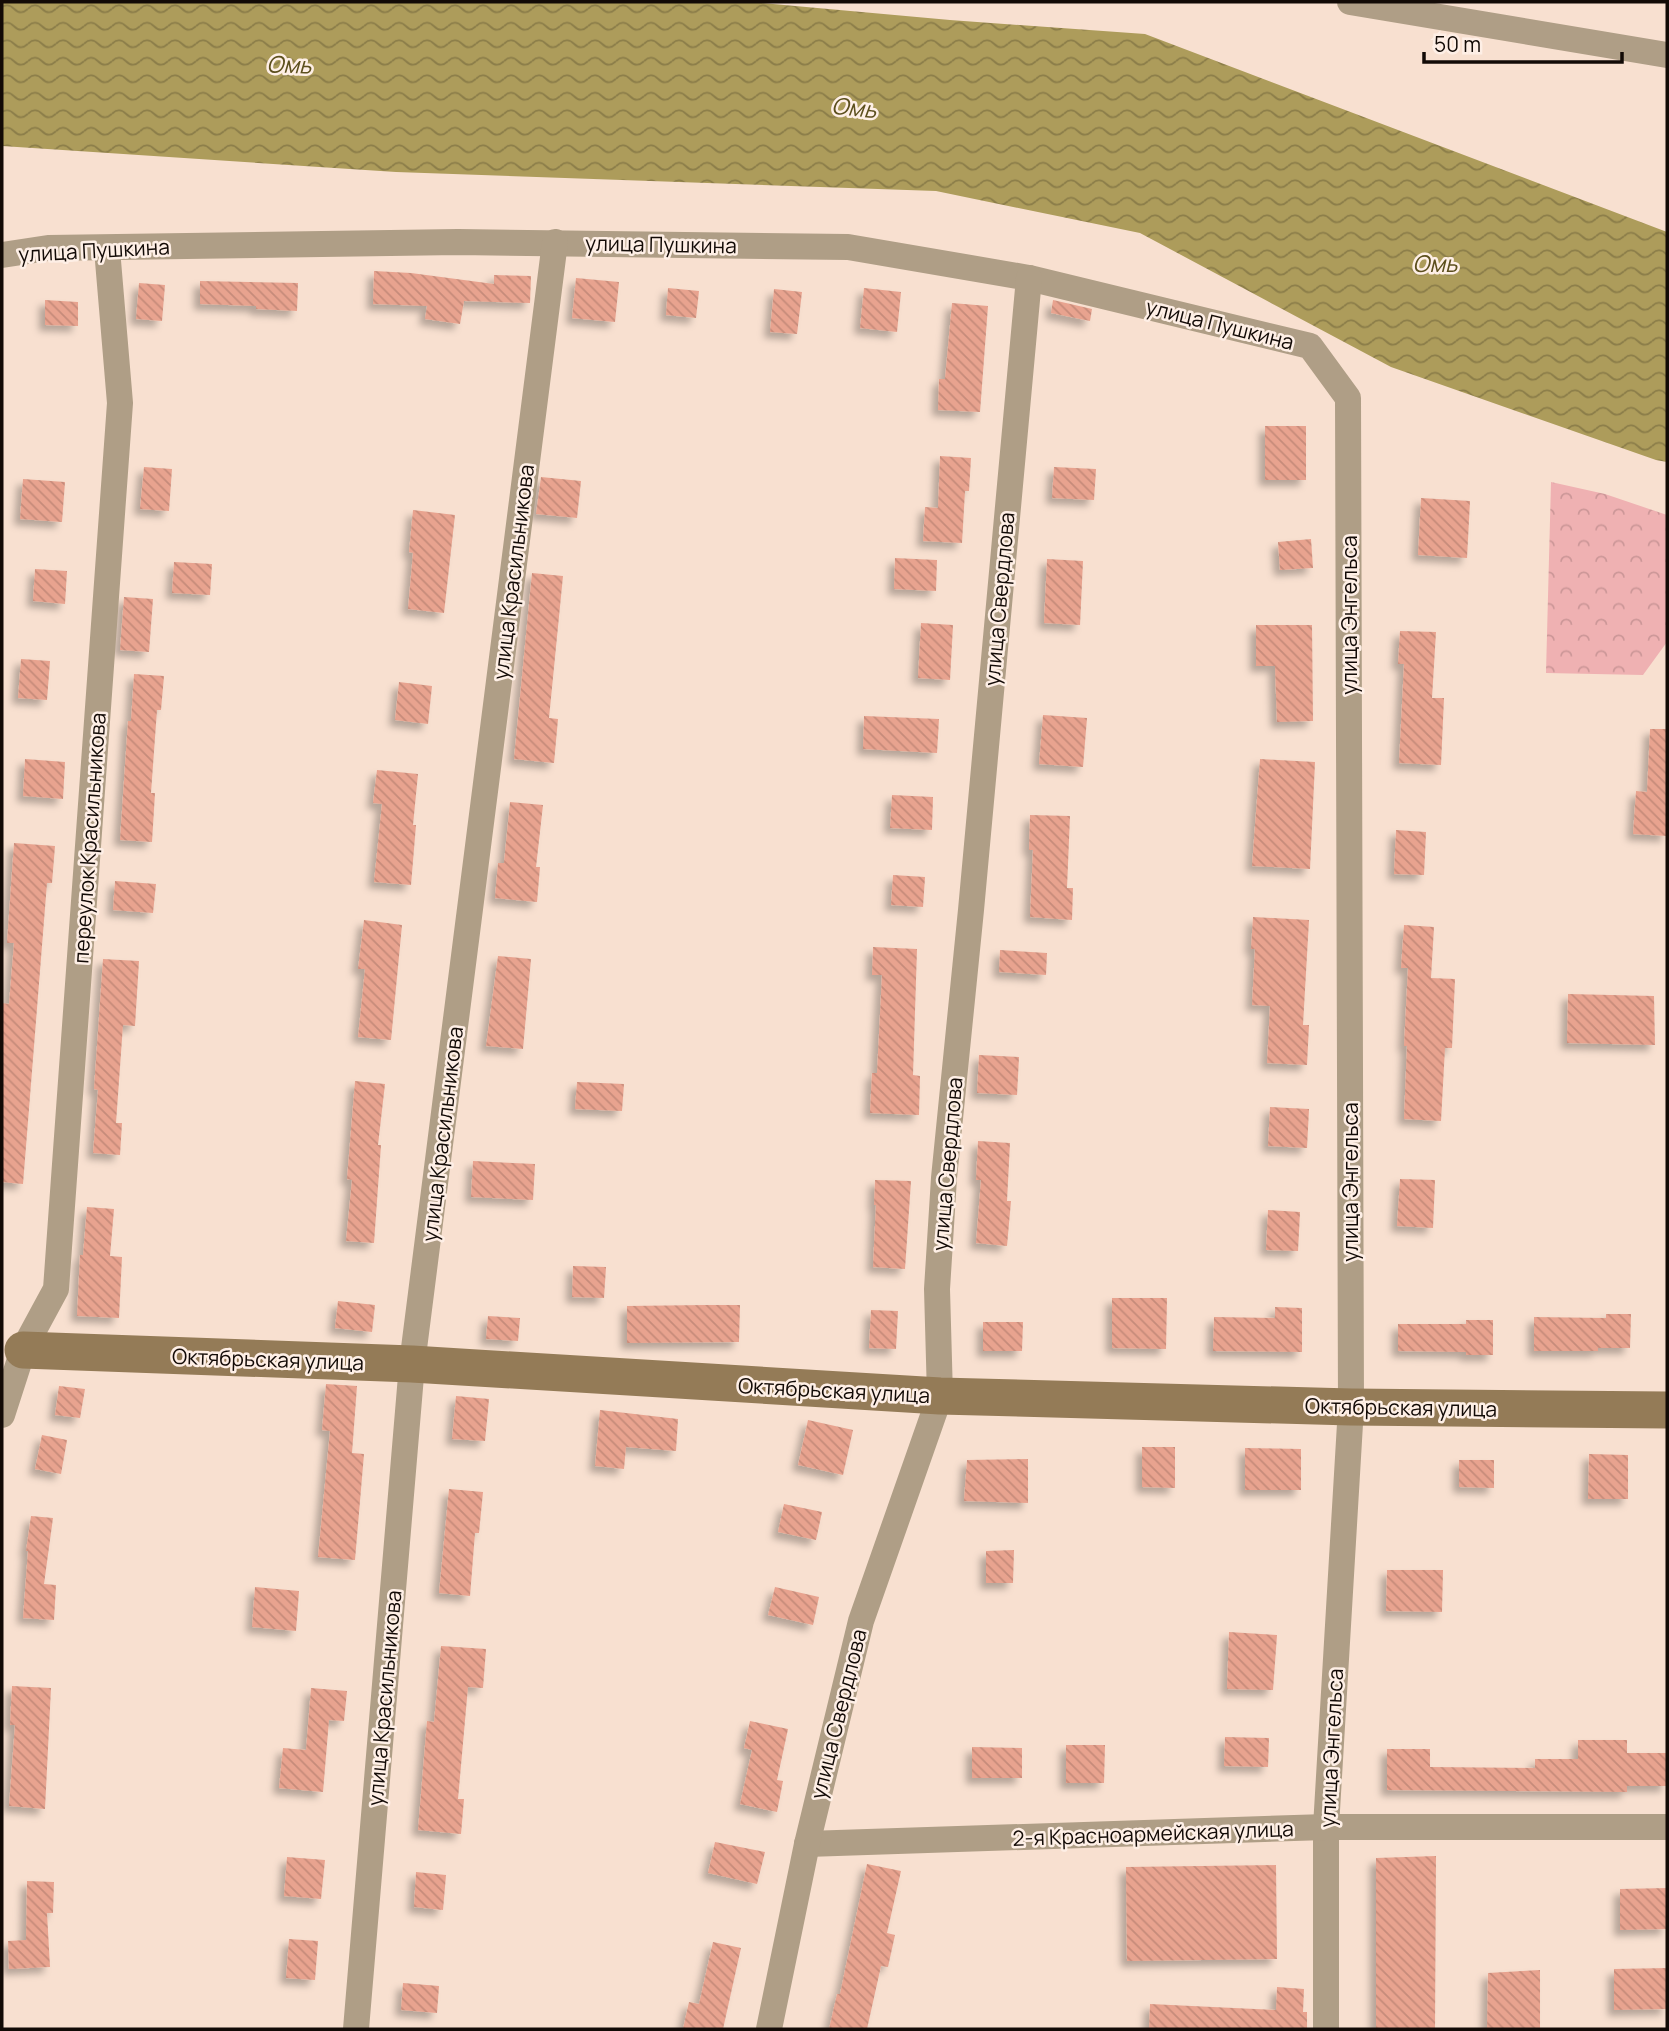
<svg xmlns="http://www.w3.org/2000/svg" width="1669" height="2031" viewBox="0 0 1669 2031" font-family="Manrope,sans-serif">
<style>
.forest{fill:url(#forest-crowns)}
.water{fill:url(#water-waves)}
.building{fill:url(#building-back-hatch);filter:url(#shadow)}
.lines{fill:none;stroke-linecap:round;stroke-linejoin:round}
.street{stroke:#af9e86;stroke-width:26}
.secondary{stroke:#947b57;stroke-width:37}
.labels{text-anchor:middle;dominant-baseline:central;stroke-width:5;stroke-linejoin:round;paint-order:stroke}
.street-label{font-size:21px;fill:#120a06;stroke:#feefe6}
.water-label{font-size:23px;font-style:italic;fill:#5c4f1d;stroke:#feefe6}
</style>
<defs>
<pattern id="forest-crowns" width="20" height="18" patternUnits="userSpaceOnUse" patternTransform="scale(1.75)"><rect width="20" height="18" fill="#efb1b2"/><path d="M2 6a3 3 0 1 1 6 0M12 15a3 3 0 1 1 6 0" fill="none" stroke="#cc9798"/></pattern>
<pattern id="water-waves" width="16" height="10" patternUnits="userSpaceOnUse" patternTransform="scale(1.75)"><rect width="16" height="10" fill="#ad9c5b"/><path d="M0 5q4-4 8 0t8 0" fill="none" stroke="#8b7d49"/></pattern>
<pattern id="building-back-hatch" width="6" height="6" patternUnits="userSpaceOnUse" patternTransform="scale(1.75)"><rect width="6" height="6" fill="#e8a38f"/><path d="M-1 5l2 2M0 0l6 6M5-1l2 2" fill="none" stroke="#c68b7a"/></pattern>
<filter id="shadow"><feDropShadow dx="-6" dy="6" stdDeviation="3.5" flood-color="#0004"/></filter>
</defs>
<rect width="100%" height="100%" fill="#f8e0d0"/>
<path class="forest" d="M 1551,482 L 1605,494 L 1667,515 L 1667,642 L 1643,675 L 1546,673 Z"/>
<path class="water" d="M 2,2 L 750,2 L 950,20 L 1145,34 L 1667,232 L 1667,462 L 1656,460 L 1391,367 L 1140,233 L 936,191 L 396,172 L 2,146 Z"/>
<g class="building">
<path d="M 374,271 L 411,273 L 494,284 L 494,275 L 531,276 L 530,303 L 464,301 L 460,324 L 425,319 L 427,306 L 373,304 Z"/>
<path d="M 576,278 L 619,282 L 615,322 L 572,318 Z"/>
<path d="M 200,281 L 298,283 L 297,311 L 256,309 L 256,306 L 200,304 Z"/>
<path d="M 139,283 L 165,285 L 162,321 L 136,319 Z"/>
<path d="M 668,288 L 699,291 L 696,318 L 666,315 Z"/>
<path d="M 864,288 L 901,292 L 897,332 L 860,328 Z"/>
<path d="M 774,289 L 802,292 L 797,334 L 770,332 Z"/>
<path d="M 45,300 L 78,302 L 78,326 L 45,325 Z"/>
<path d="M 1053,300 L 1092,309 L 1090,321 L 1051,313 Z"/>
<path d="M 952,303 L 988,306 L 980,412 L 938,410 L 939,379 L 945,379 Z"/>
<rect x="1265" y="426" width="41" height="54"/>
<path d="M 940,456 L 971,458 L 969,491 L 965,491 L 962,543 L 923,541 L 925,507 L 938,508 Z"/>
<path d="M 144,467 L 172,469 L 169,511 L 140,509 Z"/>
<path d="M 1054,467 L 1096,469 L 1094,500 L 1052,498 Z"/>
<path d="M 541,477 L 581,481 L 577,518 L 536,514 Z"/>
<path d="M 23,479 L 65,482 L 62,522 L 20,519 Z"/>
<path d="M 1421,498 L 1470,501 L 1467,558 L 1418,555 Z"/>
<path d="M 413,510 L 455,515 L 444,613 L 408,609 L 413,553 L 409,552 Z"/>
<path d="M 1311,539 L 1313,568 L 1280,570 L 1278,542 Z"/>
<path d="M 895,558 L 937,560 L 936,591 L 894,589 Z"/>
<path d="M 1047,559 L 1083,561 L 1080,625 L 1044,623 Z"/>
<path d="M 174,562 L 212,564 L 210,595 L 172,593 Z"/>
<path d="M 35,569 L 67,571 L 65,604 L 33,601 Z"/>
<path d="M 532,573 L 563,576 L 549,718 L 558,719 L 554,763 L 514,759 Z"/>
<path d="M 124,597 L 153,599 L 149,652 L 120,650 Z"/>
<path d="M 921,623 L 953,625 L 950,680 L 918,678 Z"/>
<path d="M 1256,625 L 1312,625 L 1313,721 L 1277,722 L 1275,666 L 1256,666 Z"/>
<path d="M 1400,631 L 1436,632 L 1432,698 L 1444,698 L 1441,765 L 1399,763 L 1404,664 L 1398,664 Z"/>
<path d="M 21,659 L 50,661 L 47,700 L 18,698 Z"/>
<path d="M 134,674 L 164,676 L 161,710 L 157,710 L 151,793 L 155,793 L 152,842 L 120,840 L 128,721 L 131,721 Z"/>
<path d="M 399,682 L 432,686 L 428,724 L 395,720 Z"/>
<path d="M 1043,715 L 1087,718 L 1083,767 L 1039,764 Z"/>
<path d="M 864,716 L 939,719 L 937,753 L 863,749 Z"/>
<path d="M 1650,729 L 1667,729 L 1667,836 L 1633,834 L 1636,791 L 1647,792 Z"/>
<path d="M 25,759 L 65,762 L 63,799 L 23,796 Z"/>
<path d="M 1260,759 L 1315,762 L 1310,869 L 1252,866 Z"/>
<path d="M 377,770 L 418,774 L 413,825 L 416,825 L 411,885 L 374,882 L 382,804 L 373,803 Z"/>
<path d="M 892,795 L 933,797 L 932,830 L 890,828 Z"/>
<path d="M 510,802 L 543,805 L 536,867 L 540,867 L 537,902 L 495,898 L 498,863 L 504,863 Z"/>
<path d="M 1030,815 L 1070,816 L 1067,888 L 1073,888 L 1072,920 L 1030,917 L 1033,850 L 1029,850 Z"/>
<path d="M 1396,830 L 1426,832 L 1424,875 L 1394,874 Z"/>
<path d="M 14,843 L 55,846 L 52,883 L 47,883 L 23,1184 L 2,1182 L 2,1003 L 9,1004 L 14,943 L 7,943 Z"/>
<path d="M 893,875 L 925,877 L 923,907 L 891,905 Z"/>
<path d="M 115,881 L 156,884 L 153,913 L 113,910 Z"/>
<path d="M 1253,917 L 1309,920 L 1303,1025 L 1309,1025 L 1307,1065 L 1267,1063 L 1270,1006 L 1252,1005 L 1255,949 L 1251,949 Z"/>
<path d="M 364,920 L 402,925 L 391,1040 L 358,1037 L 365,969 L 358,969 Z"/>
<path d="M 1404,925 L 1434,927 L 1431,978 L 1455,979 L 1452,1048 L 1445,1048 L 1441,1121 L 1404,1119 L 1407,1046 L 1404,1046 L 1408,968 L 1401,968 Z"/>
<path d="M 873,947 L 917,949 L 913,1075 L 920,1076 L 919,1115 L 870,1113 L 872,1073 L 877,1073 L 882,975 L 872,975 Z"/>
<path d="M 1000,950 L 1047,953 L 1046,975 L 999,972 Z"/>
<path d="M 498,956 L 531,959 L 523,1049 L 486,1046 Z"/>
<path d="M 103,959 L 139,961 L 135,1026 L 123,1025 L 116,1123 L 122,1123 L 120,1155 L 93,1153 L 98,1090 L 94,1089 Z"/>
<path d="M 1568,994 L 1654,996 L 1655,1045 L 1567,1043 Z"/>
<path d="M 979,1055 L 1019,1057 L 1017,1095 L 977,1093 Z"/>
<path d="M 355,1081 L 385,1084 L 378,1145 L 381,1145 L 374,1243 L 346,1241 L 352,1180 L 347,1179 Z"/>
<path d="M 577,1082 L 624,1084 L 622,1111 L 575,1109 Z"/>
<path d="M 1270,1107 L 1309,1109 L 1307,1148 L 1268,1146 Z"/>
<path d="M 978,1141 L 1010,1143 L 1007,1201 L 1011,1201 L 1007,1246 L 976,1243 L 981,1180 L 976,1180 Z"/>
<path d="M 473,1161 L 535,1164 L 533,1200 L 471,1197 Z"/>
<path d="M 1400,1179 L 1435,1180 L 1433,1228 L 1397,1226 Z"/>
<path d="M 875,1180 L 911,1181 L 905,1269 L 873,1267 L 876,1205 L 874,1205 Z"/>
<path d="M 87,1207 L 114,1209 L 110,1256 L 122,1257 L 119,1318 L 77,1316 L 80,1255 L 83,1255 Z"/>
<path d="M 1268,1210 L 1300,1212 L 1298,1251 L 1266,1250 Z"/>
<path d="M 573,1266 L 606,1267 L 604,1298 L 572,1297 Z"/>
<path d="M 1112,1298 L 1167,1298 L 1166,1349 L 1112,1348 Z"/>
<path d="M 338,1301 L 375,1305 L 372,1332 L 335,1328 Z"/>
<path d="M 705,1305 L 740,1305 L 739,1342 L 627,1343 L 627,1306 Z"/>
<path d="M 1275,1307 L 1302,1308 L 1302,1352 L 1213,1351 L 1214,1317 L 1275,1318 Z"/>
<path d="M 871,1310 L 898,1311 L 896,1349 L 869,1348 Z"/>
<path d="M 1606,1314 L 1631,1314 L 1630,1348 L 1598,1348 L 1598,1351 L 1534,1351 L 1534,1317 L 1606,1318 Z"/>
<path d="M 488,1316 L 520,1318 L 518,1341 L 486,1339 Z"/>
<path d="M 1466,1320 L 1493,1320 L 1493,1355 L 1466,1355 L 1466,1352 L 1398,1351 L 1398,1324 L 1466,1324 Z"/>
<path d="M 983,1322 L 1023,1322 L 1022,1351 L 983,1351 Z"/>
<path d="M 326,1384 L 357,1386 L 352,1453 L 364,1454 L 355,1560 L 318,1557 L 330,1431 L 322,1430 Z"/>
<path d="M 59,1386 L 85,1389 L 80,1418 L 55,1415 Z"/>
<path d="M 456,1396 L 489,1399 L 485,1441 L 452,1439 Z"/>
<path d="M 600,1410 L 678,1419 L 676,1451 L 626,1447 L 624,1469 L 595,1466 Z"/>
<path d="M 808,1420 L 853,1430 L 843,1475 L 798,1465 Z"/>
<path d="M 42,1435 L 67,1440 L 61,1474 L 35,1469 Z"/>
<path d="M 1142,1447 L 1175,1447 L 1175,1488 L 1142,1487 Z"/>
<path d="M 1245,1448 L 1301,1449 L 1301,1490 L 1245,1490 Z"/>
<path d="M 1589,1454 L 1628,1455 L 1628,1499 L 1588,1499 Z"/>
<path d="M 1028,1459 L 1028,1503 L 964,1501 L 967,1460 Z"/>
<path d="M 1459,1460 L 1494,1460 L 1494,1488 L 1459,1487 Z"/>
<path d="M 449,1489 L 483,1492 L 479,1533 L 475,1533 L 470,1596 L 439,1593 Z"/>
<path d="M 784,1504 L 822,1512 L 816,1540 L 778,1532 Z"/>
<path d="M 31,1516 L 53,1518 L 44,1584 L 56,1585 L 54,1620 L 23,1618 L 28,1551 L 26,1551 Z"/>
<path d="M 1014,1550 L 1013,1583 L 986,1583 L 986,1551 Z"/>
<path d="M 1387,1570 L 1443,1570 L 1442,1612 L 1386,1611 Z"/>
<path d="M 255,1587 L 299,1591 L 296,1631 L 252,1627 Z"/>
<path d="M 775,1587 L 819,1597 L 813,1625 L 768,1615 Z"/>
<path d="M 1229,1632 L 1277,1635 L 1273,1690 L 1227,1689 Z"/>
<path d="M 441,1646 L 486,1649 L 483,1688 L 468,1687 L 458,1799 L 464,1799 L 461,1834 L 418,1830 L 427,1721 L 434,1722 Z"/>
<path d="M 12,1686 L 51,1688 L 45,1809 L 9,1806 L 15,1725 L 10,1725 Z"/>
<path d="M 311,1688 L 347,1691 L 344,1721 L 329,1720 L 323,1792 L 279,1788 L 283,1748 L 306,1750 Z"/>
<path d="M 750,1721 L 788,1729 L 777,1780 L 783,1781 L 777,1812 L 740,1804 L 752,1750 L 744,1748 Z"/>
<path d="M 1225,1737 L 1269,1738 L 1268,1767 L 1224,1766 Z"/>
<path d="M 1578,1740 L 1627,1740 L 1627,1753 L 1667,1753 L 1667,1786 L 1627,1786 L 1627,1792 L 1387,1790 L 1387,1749 L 1430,1749 L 1430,1767 L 1535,1768 L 1535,1759 L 1578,1759 Z"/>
<path d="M 1066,1745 L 1105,1745 L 1104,1783 L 1066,1783 Z"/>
<path d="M 972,1747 L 1022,1748 L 1022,1778 L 972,1778 Z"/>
<path d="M 715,1842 L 765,1852 L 757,1884 L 708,1873 Z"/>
<path d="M 1436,1856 L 1435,2029 L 1376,2029 L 1376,1858 Z"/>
<path d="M 287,1857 L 325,1860 L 321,1899 L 284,1896 Z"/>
<path d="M 867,1864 L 901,1871 L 887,1933 L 895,1935 L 888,1967 L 881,1966 L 867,2029 L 829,2029 L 837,1994 L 840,1994 Z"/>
<path d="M 1276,1865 L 1277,1959 L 1127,1961 L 1126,1867 Z"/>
<path d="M 416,1872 L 446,1875 L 443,1910 L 414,1907 Z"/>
<path d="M 27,1881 L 54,1882 L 53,1913 L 47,1913 L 50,1967 L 9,1969 L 8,1941 L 26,1940 Z"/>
<path d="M 1667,1888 L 1667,1929 L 1620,1930 L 1620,1889 Z"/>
<path d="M 289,1939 L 318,1941 L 315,1980 L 286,1978 Z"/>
<path d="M 713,1942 L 741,1948 L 723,2029 L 683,2029 L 689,2002 L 699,2004 Z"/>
<path d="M 1667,1968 L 1667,2009 L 1614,2010 L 1614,1969 Z"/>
<path d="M 1540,1970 L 1540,2029 L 1487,2029 L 1488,1973 Z"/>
<path d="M 403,1983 L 439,1986 L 437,2013 L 401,2010 Z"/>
<path d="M 1277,1987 L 1304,1989 L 1303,2012 L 1307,2012 L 1307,2029 L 1149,2029 L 1150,2004 L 1276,2010 Z"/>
</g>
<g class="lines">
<g class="street">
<path d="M 1350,2 L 1667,55"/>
<path d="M 2,255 L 48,248 L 458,242 L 848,247 L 1029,278 L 1310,346 L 1348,398 L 1351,1407 L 1326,1827 L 1326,2029"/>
<path d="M 2,1415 L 23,1350 L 56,1289 L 120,403 L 107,249"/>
<path d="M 807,1844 L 1326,1827 L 1667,1827"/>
<path d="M 356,2029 L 412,1364 L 555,242"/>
<path d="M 769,2029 L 807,1844 L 861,1621 L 940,1396 L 937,1289 L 944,1178 L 971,910 L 1029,278"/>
</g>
<path class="secondary" d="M 23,1350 L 412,1364 L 940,1396 L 1351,1407 L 1667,1410"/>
</g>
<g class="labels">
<g class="street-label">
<text transform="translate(661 244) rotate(1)">улица Пушкина</text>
<text transform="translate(94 250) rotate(-3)">улица Пушкина</text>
<text transform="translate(1220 324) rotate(14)">улица Пушкина</text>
<text transform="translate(513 572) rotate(-83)">улица Красильникова</text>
<text transform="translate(999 599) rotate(-85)">улица Свердлова</text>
<text transform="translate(1349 615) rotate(-90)">улица Энгельса</text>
<text transform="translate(89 838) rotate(-86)">переулок Красильникова</text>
<text transform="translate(442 1134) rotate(-83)">улица Красильникова</text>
<text transform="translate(947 1164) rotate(-85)">улица Свердлова</text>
<text transform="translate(1350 1182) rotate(-90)">улица Энгельса</text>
<text transform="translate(268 1359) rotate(2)">Октябрьская улица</text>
<text transform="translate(834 1390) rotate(3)">Октябрьская улица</text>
<text transform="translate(1401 1407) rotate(1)">Октябрьская улица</text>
<text transform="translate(384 1698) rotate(-85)">улица Красильникова</text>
<text transform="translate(838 1714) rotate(-76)">улица Свердлова</text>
<text transform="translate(1331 1748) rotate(-87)">улица Энгельса</text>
<text transform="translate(1153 1833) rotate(-2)">2-я Красноармейская улица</text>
</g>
<g class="water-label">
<text transform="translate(289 64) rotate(2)">Омь</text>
<text transform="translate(854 107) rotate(6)">Омь</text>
<text x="1435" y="263">Омь</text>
</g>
</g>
<rect width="1669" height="2031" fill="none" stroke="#120a06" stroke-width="7"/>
<path d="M1424 52v10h198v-10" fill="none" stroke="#120a06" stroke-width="3.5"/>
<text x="1434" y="52" font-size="21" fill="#120a06" stroke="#feefe6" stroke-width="5" paint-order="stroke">50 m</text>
</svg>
